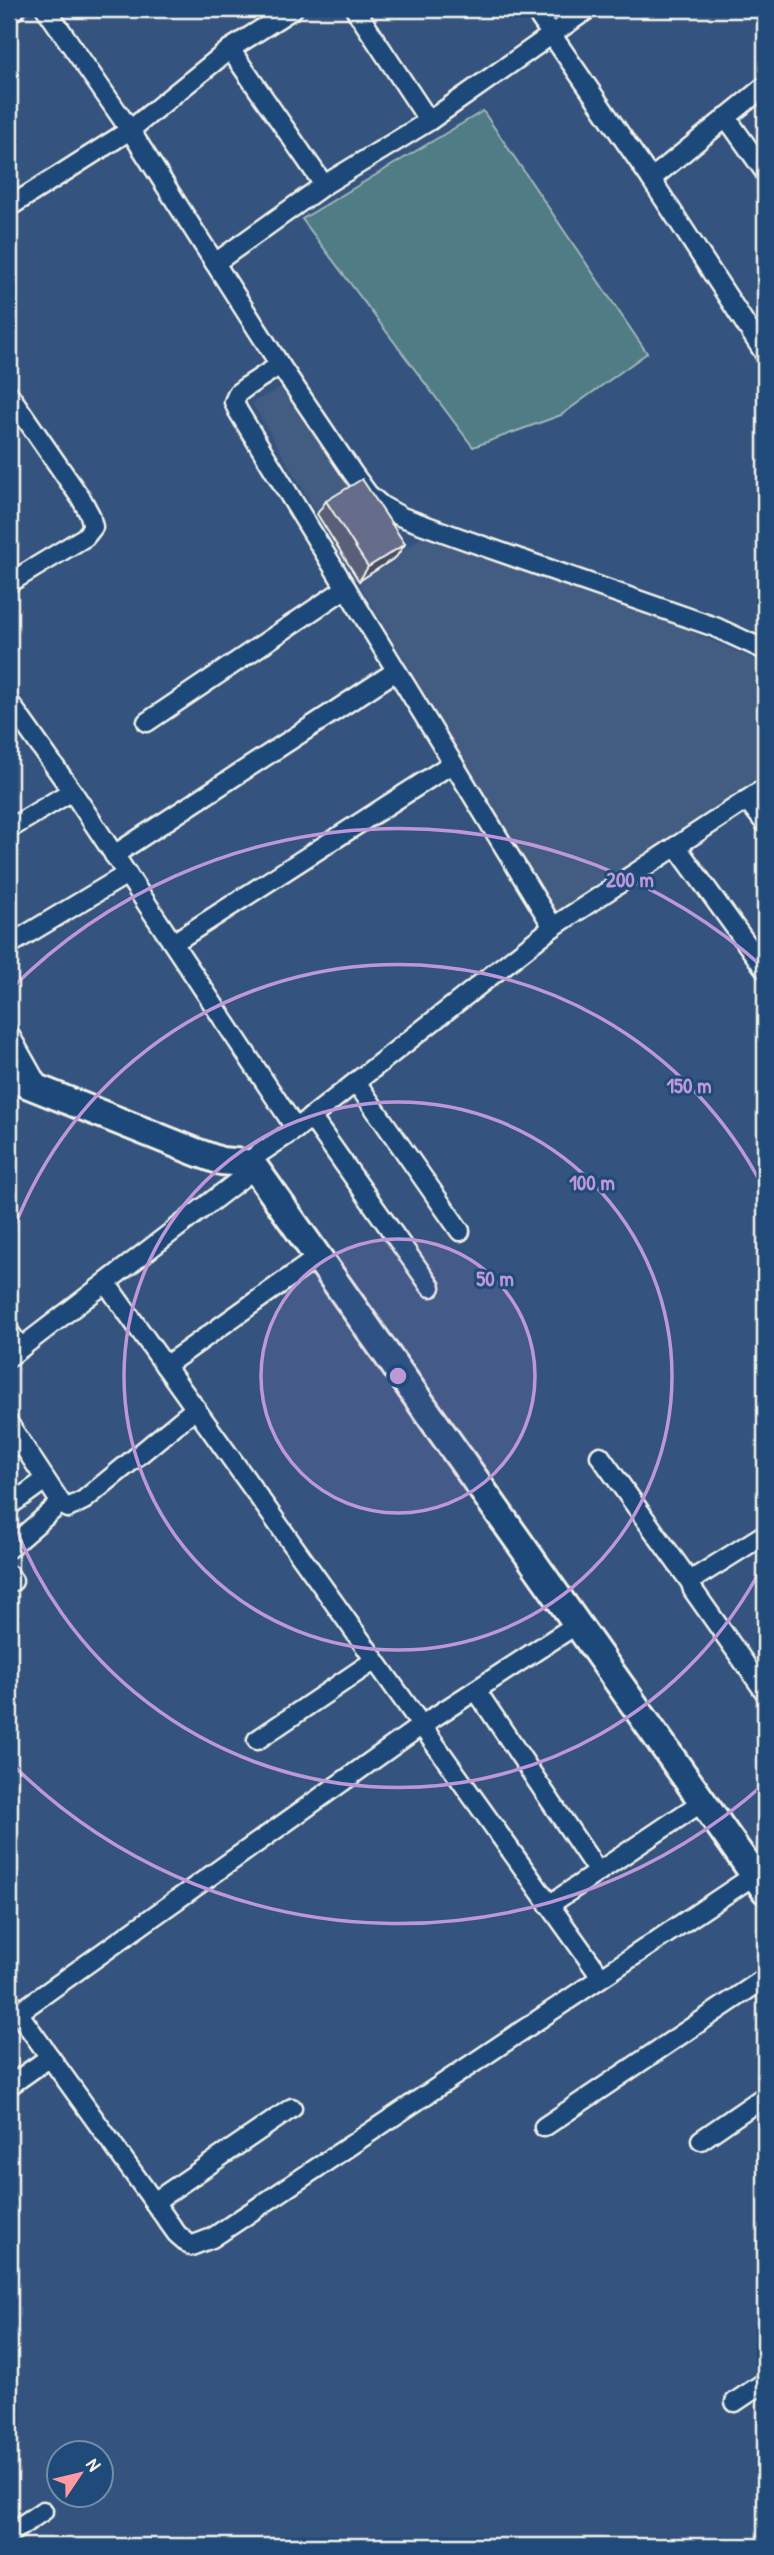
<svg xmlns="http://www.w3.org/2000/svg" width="774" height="2555" viewBox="0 0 774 2555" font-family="'Patrick Hand',sans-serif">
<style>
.built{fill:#435c82}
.green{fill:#4f7c85;stroke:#a2b6b6;stroke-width:2}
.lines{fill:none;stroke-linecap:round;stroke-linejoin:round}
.street-casing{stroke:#f4f1e8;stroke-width:23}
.secondary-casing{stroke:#f4f1e8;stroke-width:32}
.street{stroke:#1f4a7a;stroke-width:18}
.secondary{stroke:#1f4a7a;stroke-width:26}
.wall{fill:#585e77;stroke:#f4f1e8;stroke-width:2}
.shaded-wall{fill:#474c61;stroke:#f4f1e8;stroke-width:2}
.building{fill:#666d8a;stroke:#f4f1e8;stroke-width:2}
.ring{fill:none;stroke:#be98d6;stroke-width:3.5}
.centre{fill:#be98d6;stroke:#1f4a7a;stroke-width:3.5}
.ring-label{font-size:21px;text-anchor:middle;font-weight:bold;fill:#be98d6;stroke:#1f4a7a;stroke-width:6;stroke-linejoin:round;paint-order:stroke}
</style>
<rect width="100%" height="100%" fill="#34547f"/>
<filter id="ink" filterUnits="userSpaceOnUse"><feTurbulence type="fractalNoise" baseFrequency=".0143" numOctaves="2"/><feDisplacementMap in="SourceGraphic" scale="14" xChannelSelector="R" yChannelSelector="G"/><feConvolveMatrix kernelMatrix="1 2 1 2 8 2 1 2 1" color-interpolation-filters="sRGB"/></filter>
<g filter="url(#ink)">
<path class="built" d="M 287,384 L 396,557 L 426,533 L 657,617 L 765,664 L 765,776 L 555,914 L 252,403 Z"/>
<path class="green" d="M 483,111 L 647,353 L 561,415 L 473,447 L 302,219 Z"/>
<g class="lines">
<g class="street-casing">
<g id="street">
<path d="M 46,9 L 130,130 L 280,365 L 352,472 L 368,494 L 382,506 L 402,517 L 460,538 L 715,627 L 765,650"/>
<path d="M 355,9 L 429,121"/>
<path d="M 534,9 L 651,179 L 765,354"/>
<path d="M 9,13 L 16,9"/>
<path d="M 230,49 L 324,185"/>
<path d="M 726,117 L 765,172"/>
<path d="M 651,179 L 765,86"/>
<path d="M 9,207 L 130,130 L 230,49 L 293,9"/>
<path d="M 215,263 L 324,185 L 429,121 L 588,9"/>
<path d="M 280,365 L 246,387 L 238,393 L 234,402 L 238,411 L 553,927"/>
<path d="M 9,394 L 82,500 L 90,515 L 93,527 L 85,537 L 9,583"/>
<path d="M 9,702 L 72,791 L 296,1129"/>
<path d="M 147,722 L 346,588"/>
<path d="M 747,800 L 765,823"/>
<path d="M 9,829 L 72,791"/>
<path d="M 676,846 L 765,969"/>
<path d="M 114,855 L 396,671"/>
<path d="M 173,943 L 453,763"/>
<path d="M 9,945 L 127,874"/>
<path d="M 9,1034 L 40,1089"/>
<path d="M 356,1082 L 460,1231"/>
<path d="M 311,1117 L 431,1287"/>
<path d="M 245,1163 L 296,1129 L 553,927 L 765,788"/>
<path d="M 106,1283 L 601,1977"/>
<path d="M 9,1332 L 21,1348"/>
<path d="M 9,1357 L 255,1168"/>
<path d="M 165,1366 L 318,1257"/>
<path d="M 9,1424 L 61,1503 L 68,1508 L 84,1500 L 196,1408"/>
<path d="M 600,1456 L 691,1583"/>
<path d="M 9,1506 L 45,1480"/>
<path d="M 765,1534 L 698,1576 L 691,1583 L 693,1590 L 765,1692"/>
<path d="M 9,1548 L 61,1503"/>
<path d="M 9,1575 L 13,1581"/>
<path d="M 476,1690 L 598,1872"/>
<path d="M 257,1740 L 375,1660"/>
<path d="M 549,1905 L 702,1802"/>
<path d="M 9,2000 L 177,2234 L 191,2246 L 212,2238 L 765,1868"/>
<path d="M 18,2013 L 422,1725 L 577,1624"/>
<path d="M 9,2086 L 50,2057"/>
<path d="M 544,2127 L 765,1978"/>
<path d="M 701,2140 L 765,2096"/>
<path d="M 154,2202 L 292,2108"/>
<path d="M 735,2402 L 765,2382"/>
<path d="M 9,2534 L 43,2511"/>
</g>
</g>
<g class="secondary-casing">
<path id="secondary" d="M 9,1077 L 196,1152 L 221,1161 L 245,1163 L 255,1168 L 765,1890"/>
</g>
<use href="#street" class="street"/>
<use href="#secondary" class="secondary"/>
</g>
<path class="wall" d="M 326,501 L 405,544 L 396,557 L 359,581 L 317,514 Z"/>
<path class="shaded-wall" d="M 405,544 L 396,557 L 359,581 L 368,567 Z"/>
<path class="building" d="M 362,479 L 405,544 L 368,567 L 326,501 Z"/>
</g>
<circle cx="398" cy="1376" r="137" fill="#be98d6" fill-opacity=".12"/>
<g class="ring">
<circle cx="398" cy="1376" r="137"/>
<circle cx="398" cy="1376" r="274"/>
<path d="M764 1563A411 411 0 0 1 9 1510M9 1242A411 411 0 0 1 764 1189"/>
<path d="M765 1783A548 548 0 0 1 11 1763M11 989A548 548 0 0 1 765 969"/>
</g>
<circle cx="398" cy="1376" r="10" class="centre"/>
<g class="ring-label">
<text x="630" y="887">200 m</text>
<text x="689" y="1093">150 m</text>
<text x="592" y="1190">100 m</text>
<text x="495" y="1286">50 m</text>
</g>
<rect width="774" height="2555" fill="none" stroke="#1f4a7a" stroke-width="35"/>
<rect x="18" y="18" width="739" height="2520" fill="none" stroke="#f4f1e8" stroke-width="2.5" filter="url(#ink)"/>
<g transform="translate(80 2474) rotate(55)"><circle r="33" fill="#1f4a7a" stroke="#748da6" stroke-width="2"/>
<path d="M0-5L12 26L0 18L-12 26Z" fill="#ff9aa2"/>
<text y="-10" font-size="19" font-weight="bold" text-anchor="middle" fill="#f4f1e8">N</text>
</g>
</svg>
